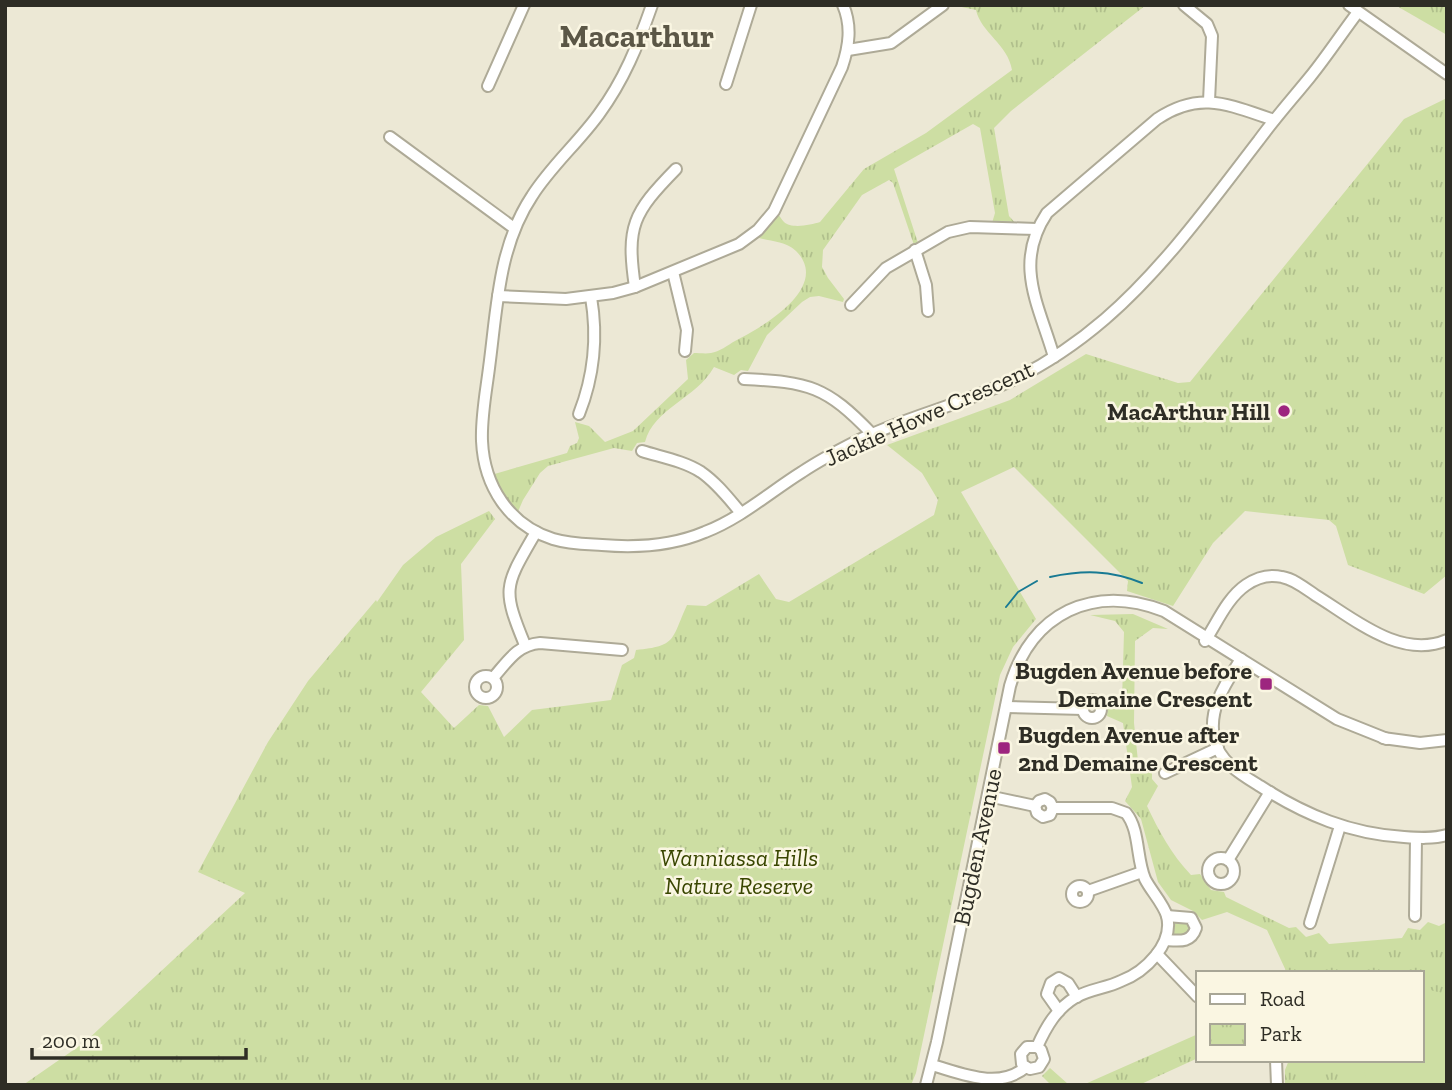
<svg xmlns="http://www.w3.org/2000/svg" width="1452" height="1090" viewBox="0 0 1452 1090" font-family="'Zilla Slab',serif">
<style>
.park{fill:url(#park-tufts)}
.pitch{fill:#cddea3}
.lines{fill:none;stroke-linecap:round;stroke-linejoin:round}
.stream{stroke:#187a93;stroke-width:2}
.minor-casing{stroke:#aeaa97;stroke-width:14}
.minor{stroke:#fff;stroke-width:10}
.poi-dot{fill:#9d257f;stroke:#faf6e2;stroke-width:2.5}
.labels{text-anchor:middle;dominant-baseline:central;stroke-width:5;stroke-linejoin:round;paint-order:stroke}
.poi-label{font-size:24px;font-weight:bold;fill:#2e2d25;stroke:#faf6e2;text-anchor:end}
.street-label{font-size:24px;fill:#2e2d25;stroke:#faf6e2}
.park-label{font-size:24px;font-style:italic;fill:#394600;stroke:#faf6e2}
.district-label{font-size:32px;font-weight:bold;fill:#5b5746;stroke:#faf6e2}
</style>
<defs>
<pattern id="park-tufts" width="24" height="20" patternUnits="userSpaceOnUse" patternTransform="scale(1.75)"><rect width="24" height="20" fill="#cddea3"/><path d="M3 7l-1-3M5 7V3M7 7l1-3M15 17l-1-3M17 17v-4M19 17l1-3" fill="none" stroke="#b0bf8c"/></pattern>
</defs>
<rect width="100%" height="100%" fill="#ece8d5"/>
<g class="park">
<path d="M 952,5 L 1146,5 L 1011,111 L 994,128 L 1009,216 L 1017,225 L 992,223 L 995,213 L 980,128 L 973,124 L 894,169 L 918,243 L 914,245 L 893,183 L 889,180 L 862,195 L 823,250 L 822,267 L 828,278 L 844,299 L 843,302 L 819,296 L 810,297 L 802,302 L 767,335 L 748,371 L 741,370 L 734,375 L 714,367 C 696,399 654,408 645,442 L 637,443 L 632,451 L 614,448 L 548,466 L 540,473 L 523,500 L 517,514 L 509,506 L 491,475 L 567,453 L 570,446 L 577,443 L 579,438 L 575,422 L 589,426 L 605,442 L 633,431 L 688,379 L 686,360 L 694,353 C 699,353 706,354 711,353 C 719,352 728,345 735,341 C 761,328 832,287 796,251 C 784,240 770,242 756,237 L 777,213 C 780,216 781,219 784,222 C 791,229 811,225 820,222 L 864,169 L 926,133 L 1012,70 C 1008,44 981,33 976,10 Z"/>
<path d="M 1395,5 L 1447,5 L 1447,35 Z"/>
<path d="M 1447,98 L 1447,575 L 1424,594 L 1348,565 L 1336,526 L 1329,520 L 1245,511 L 1213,543 L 1173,606 L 1127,591 L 1128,581 L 1014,467 L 961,492 L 1036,619 L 1013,647 L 1000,675 L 916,1073 L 911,1085 L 23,1085 L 85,1042 L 245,893 L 198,872 L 268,742 L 308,681 L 376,600 L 377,602 L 403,565 L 436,537 L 489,511 L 495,519 L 461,564 L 464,640 L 421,692 L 454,728 L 479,705 L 488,706 L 504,737 L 532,710 L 611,700 L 622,665 L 634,658 L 636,650 C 677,646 671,640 687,605 L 706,606 L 759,574 L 776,599 L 789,602 L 934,515 L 938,500 L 922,473 L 887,445 L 1010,400 L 1086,354 L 1178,383 L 1190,382 L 1404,119 Z"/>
<path d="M 1133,614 L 1168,629 L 1153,628 L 1135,641 L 1134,723 L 1138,761 L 1152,767 L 1152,779 L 1158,786 L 1147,806 C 1159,831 1171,854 1191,875 L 1200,874 L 1211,890 L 1224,892 L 1226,897 L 1289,928 L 1296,927 L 1306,937 L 1319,933 L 1329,944 L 1402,938 L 1408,928 L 1420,930 L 1428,922 L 1439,926 L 1447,922 L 1447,1085 L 1285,1085 L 1285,1070 L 1289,1060 L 1422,1060 L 1422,973 L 1287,973 L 1267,930 L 1227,912 L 1202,920 L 1193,911 L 1171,900 L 1158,882 L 1141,819 L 1125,801 L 1132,787 L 1123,723 L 1107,716 L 1108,705 L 1122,701 L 1124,632 L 1115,621 L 1090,615 Z"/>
<circle cx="1181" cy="929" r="9"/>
<path d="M 1198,1034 L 1198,1058 L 1139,1085 L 1051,1085 L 1042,1076 L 1050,1068 L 1068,1084 L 1085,1084 Z"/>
</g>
<path class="pitch" d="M 1422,988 L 1438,992 L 1447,1000 L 1447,1085 L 1367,1085 L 1364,1069 L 1367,1060 L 1422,1060 Z"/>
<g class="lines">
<g class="stream">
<path d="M 1050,577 C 1083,570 1110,570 1142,583"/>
<path d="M 1006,607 L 1018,592 L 1037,581"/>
</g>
<g class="minor-casing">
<g id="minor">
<path d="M 652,5 C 638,45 624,80 599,114 C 578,143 551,166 532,196 C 498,247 497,309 489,368 C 486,392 481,417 482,441 C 484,486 509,525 553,539 C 569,544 585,544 602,545 C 637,548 672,546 705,532 C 741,518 770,492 802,472 C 820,460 839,450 859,440 C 898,421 940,410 980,394 C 1026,377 1069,350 1105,319 C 1163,269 1212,201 1259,140 C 1275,118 1293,98 1310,77 C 1327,56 1342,33 1358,12"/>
<path d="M 1184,5 L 1207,24 L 1212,36 L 1209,101"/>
<path d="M 1349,5 L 1447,74"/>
<path d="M 848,50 L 891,43 L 943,5"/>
<path d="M 726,84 L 751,5"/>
<path d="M 488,86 L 524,5"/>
<path d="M 390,137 L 514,228"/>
<path d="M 915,250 L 926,285 L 928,311"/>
<path d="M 673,272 L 687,330 L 685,351"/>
<path d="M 635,287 C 626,226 633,213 676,169"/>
<path d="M 498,296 L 566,299 L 613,293 L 635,287 L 739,244 L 758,230 L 774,211 L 842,67 C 849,46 852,26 843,5"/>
<path d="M 851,305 L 886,268 L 948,232 L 970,227 L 1037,229"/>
<path d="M 1054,357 C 1039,305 1013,264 1047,213 L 1157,119 C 1200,90 1229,105 1274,120"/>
<path d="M 744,379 C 809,382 826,386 872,434"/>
<path d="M 579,414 C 594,376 598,338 591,297"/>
<path d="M 642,451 C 661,457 684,461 701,472 C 717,483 729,499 741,513"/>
<path d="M 1205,641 C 1217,623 1227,598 1246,585 C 1256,578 1269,574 1282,577 C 1294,579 1305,588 1315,595 C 1353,618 1400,660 1447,640"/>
<path d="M 525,645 C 501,587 505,586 536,532"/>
<path d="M 1241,659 C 1226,683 1208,708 1214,738 C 1219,762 1242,775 1260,786 C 1305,815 1351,834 1404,837 C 1418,838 1433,839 1447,835"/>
<circle cx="486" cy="687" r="11"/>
<path d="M 493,678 C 508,661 517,645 540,643 L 622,650"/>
<circle cx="1092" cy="709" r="9"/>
<path d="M 1006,707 L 1083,709"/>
<path d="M 1383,738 L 1420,743 L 1447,740"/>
<path d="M 1165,773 L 1218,748"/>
<path d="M 988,796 L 1035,806"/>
<path d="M 1035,806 L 1037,813 L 1043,817 L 1050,815 L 1053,808"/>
<path d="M 1035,806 L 1039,801 L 1045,799 L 1050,802 L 1053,808"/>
<circle cx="1221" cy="871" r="13"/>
<path d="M 1228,860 L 1270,792"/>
<circle cx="1080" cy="894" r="8"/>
<path d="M 1088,891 L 1142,872"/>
<path d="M 1415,916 L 1416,838"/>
<path d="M 1310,923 L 1340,826"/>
<path d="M 1166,940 C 1180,941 1191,943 1196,928 L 1191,918 L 1167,916"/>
<path d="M 1157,954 L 1198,997"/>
<path d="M 1059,1011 L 1047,994 L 1051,983 L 1059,978 L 1068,983 L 1077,997"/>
<path d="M 1037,1047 C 1046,1027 1056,1009 1076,997 C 1090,989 1107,988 1121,981 C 1145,972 1174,944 1167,916 C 1163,903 1151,891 1145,879 C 1136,858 1140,830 1126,813 L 1112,808 L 1053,808"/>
<path d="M 1276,1060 L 1277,1085"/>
<path d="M 932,1065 C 963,1074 999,1090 1026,1067 L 1030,1069 L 1039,1067 L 1044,1059 L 1041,1050 L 1037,1047"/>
<path d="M 1026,1067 L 1022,1064 L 1021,1054 L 1027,1047 L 1037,1047"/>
<path d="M 926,1085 L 937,1042 L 1010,686 C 1031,613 1094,583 1164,611 L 1337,719 L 1387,739"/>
</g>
</g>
<use href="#minor" class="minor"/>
</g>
<g class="poi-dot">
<circle cx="1284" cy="411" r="7"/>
<rect x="1259" y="677" width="14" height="14" rx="3.5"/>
<rect x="997" y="741" width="14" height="14" rx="3.5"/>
</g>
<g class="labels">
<g class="poi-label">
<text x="1270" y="411">MacArthur Hill</text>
<text x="1252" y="670">Bugden Avenue before<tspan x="1252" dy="28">Demaine Crescent</tspan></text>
<text x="1018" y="734" text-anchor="start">Bugden Avenue after<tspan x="1018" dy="28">2nd Demaine Crescent</tspan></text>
</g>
<g class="street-label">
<text transform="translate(929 413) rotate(-24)">Jackie Howe Crescent</text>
<text transform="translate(977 847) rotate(-78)">Bugden Avenue</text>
</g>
<g class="park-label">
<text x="739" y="857">Wanniassa Hills<tspan x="739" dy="28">Nature Reserve</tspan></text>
</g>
<g class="district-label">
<text x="637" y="36">Macarthur</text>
</g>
</g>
<rect width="1452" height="1090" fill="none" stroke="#2e2d25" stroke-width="14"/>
<rect x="1196" y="971" width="228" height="91" fill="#faf6e2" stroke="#a8a696" stroke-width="2"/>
<rect x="1210" y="994" width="35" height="10" fill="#ffffff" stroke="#a8a696" stroke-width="2"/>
<text x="1260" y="1006" font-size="21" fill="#2e2d25">Road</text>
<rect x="1210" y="1024" width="35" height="21" fill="url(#park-tufts)" stroke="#a8a696" stroke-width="2"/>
<text x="1260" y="1041" font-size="21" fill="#2e2d25">Park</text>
<path d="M32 1048v10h214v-10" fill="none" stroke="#2e2d25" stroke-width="3.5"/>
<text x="42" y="1048" font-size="21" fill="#2e2d25" stroke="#faf6e2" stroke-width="5" paint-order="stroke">200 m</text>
</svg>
